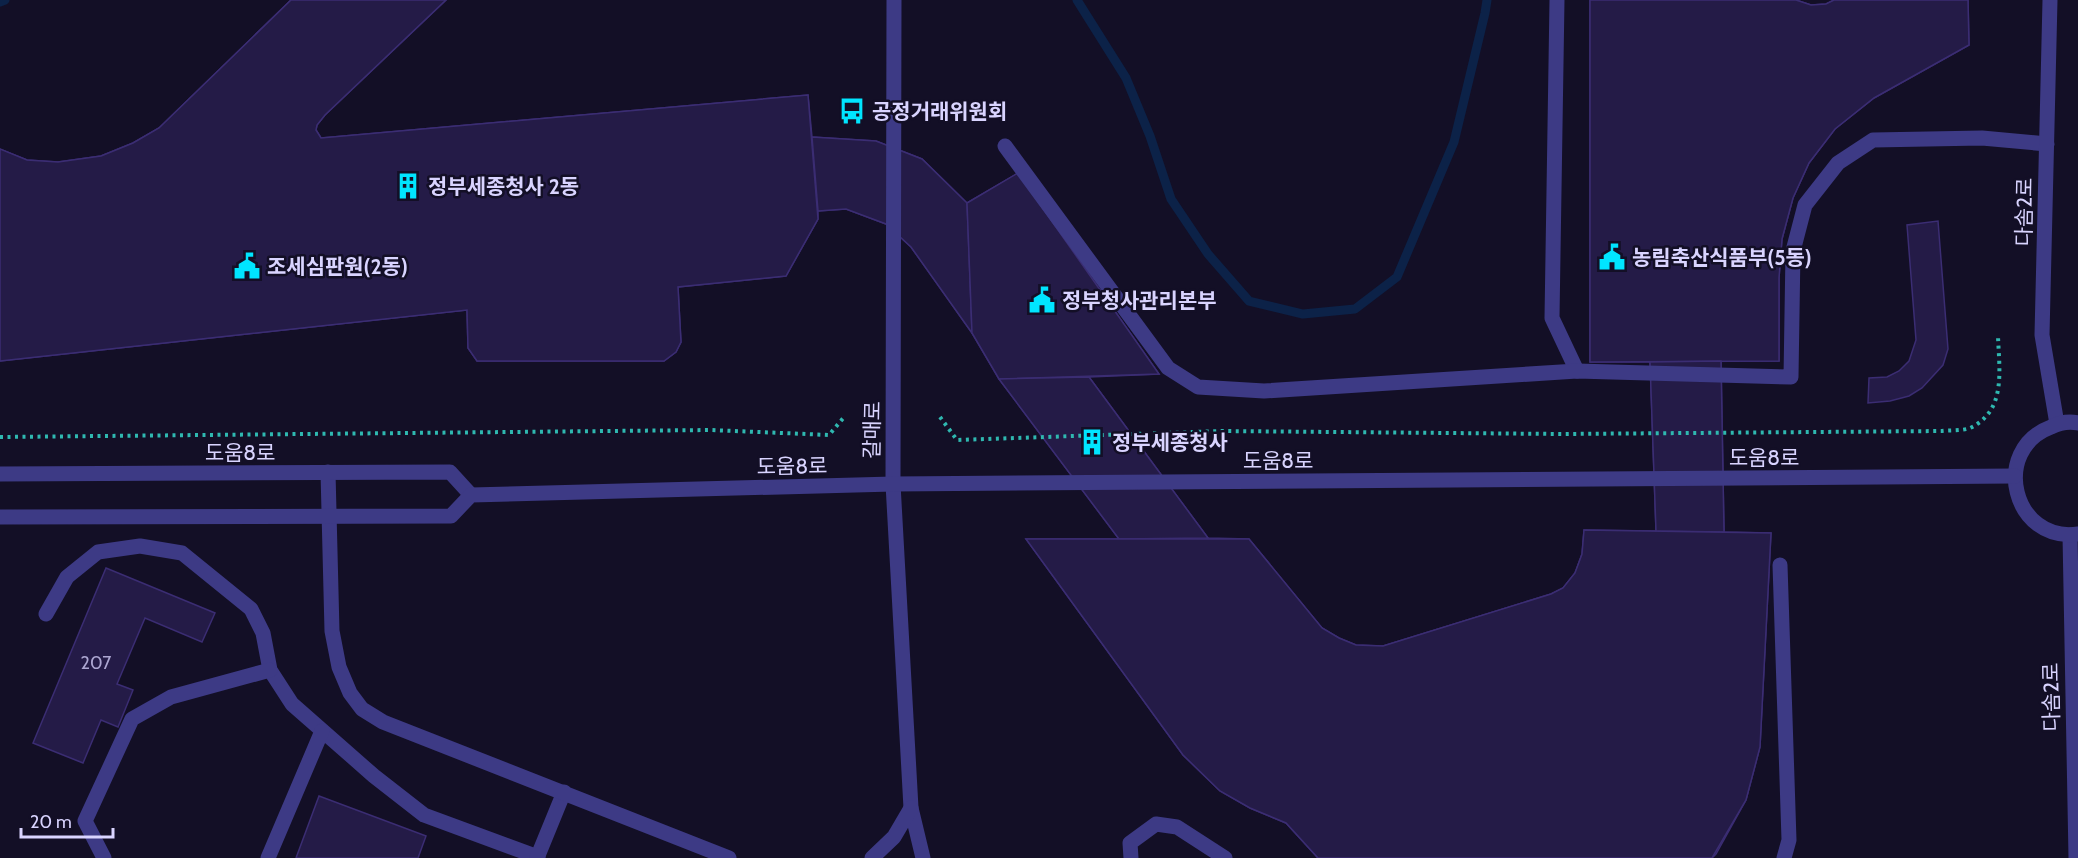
<svg xmlns="http://www.w3.org/2000/svg" width="2078" height="858" viewBox="0 0 2078 858" font-family="Cabin,'Noto Sans KR',sans-serif">
<style>
.lines{fill:none;stroke-linecap:round;stroke-linejoin:round}
.stream{stroke:#0c2248;stroke-width:9}
.building{fill:#241b47;stroke:#3b2d73;stroke-width:1.5}
.path{stroke:#2fb8b0;stroke-width:4;stroke-dasharray:3 4.5;stroke-linecap:butt}
.service{stroke:#3d3a85;stroke-width:15}
.minor{stroke:#3d3a85;stroke-width:15}
.tertiary{stroke:#3d3a85;stroke-width:15}
.labels{text-anchor:middle;dominant-baseline:central;stroke-width:5;stroke-linejoin:round;paint-order:stroke}
.number-label{font-size:18px;fill:#aca6d1}
.poi-label{font-size:21px;font-weight:bold;fill:#d9d4ff;stroke:#130f26;text-anchor:start}
.street-label{font-size:21px;fill:#d9d4ff;stroke:#130f26}
</style>
<rect width="100%" height="100%" fill="#130f26"/>
<g class="lines">
<g class="stream">
<path d="M 1077,0 L 1126,78 L 1150,136 L 1171,199 L 1208,254 L 1249,301 L 1303,314 L 1355,309 L 1397,277 L 1454,142 L 1485,13 L 1487,0"/>
<path d="M 0,2 L 5,0"/>
</g>
</g>
<g class="building">
<path d="M 291,0 L 446,0 L 325,115 L 317,125 L 316,130 L 321,138 L 808,95 L 812,137 L 876,141 L 922,159 L 967,203 L 1018,173 L 1159,374 L 1089,377 L 1208,538 L 1249,539 L 1322,628 L 1339,638 L 1356,645 L 1383,646 L 1551,594 L 1563,588 L 1575,573 L 1582,554 L 1584,530 L 1656,531 L 1650,362 L 1590,362 L 1590,0 L 1796,0 L 1811,5 L 1826,4 L 1834,0 L 1968,0 L 1969,45 L 1874,98 L 1835,129 L 1809,163 L 1793,198 L 1782,239 L 1779,278 L 1779,361 L 1721,361 L 1724,532 L 1771,533 L 1760,747 L 1746,800 L 1716,854 L 1712,858 L 1318,858 L 1286,823 L 1250,808 L 1220,791 L 1183,755 L 1026,539 L 1119,539 L 999,379 L 972,333 L 911,247 L 886,224 L 846,209 L 818,211 L 818,219 L 786,276 L 678,287 L 681,342 L 676,352 L 664,361 L 477,361 L 468,348 L 467,310 L 0,361 L 0,149 L 27,160 L 58,162 L 101,156 L 133,143 L 159,128 Z"/>
<path d="M 291,0 L 446,0 L 325,115 L 317,125 L 316,130 L 321,138 L 808,95 L 818,219 L 786,276 L 678,287 L 681,342 L 676,352 L 664,361 L 477,361 L 468,348 L 467,310 L 0,361 L 0,149 L 27,160 L 58,162 L 101,156 L 133,143 L 159,128 Z"/>
<path d="M 1590,0 L 1796,0 L 1811,5 L 1826,4 L 1834,0 L 1968,0 L 1969,45 L 1874,98 L 1835,129 L 1809,163 L 1793,198 L 1782,239 L 1779,278 L 1779,361 L 1590,362 Z"/>
<path d="M 812,137 L 876,141 L 922,159 L 967,203 L 972,333 L 911,247 L 886,224 L 846,209 L 818,211 Z"/>
<path d="M 1018,173 L 1159,374 L 999,379 L 972,333 L 967,203 Z"/>
<path d="M 1938,221 L 1948,349 L 1943,365 L 1922,388 L 1909,396 L 1890,401 L 1868,403 L 1869,378 L 1887,377 L 1899,371 L 1909,361 L 1916,340 L 1907,225 Z"/>
<path d="M 1721,361 L 1724,532 L 1656,531 L 1650,362 Z"/>
<path d="M 1089,377 L 1208,538 L 1119,539 L 999,379 Z"/>
<path d="M 1584,530 L 1771,533 L 1760,747 L 1746,800 L 1712,858 L 1318,858 L 1286,823 L 1250,808 L 1220,791 L 1183,755 L 1026,539 L 1249,539 L 1322,628 L 1339,638 L 1356,645 L 1383,646 L 1551,594 L 1563,588 L 1575,573 L 1582,554 Z"/>
<path d="M 106,568 L 215,613 L 202,642 L 145,618 L 117,684 L 133,690 L 118,727 L 101,720 L 83,763 L 33,743 Z"/>
<path d="M 319,796 L 426,836 L 418,858 L 296,858 Z"/>
</g>
<g class="lines">
<g class="path">
<path d="M 940,417 L 957,440 L 1221,431 L 1562,434 L 1942,431 C 1950,430 1962,431 1970,428 C 2007,411 1999,369 1998,336"/>
<path d="M 0,437 L 711,430 L 829,435 L 845,416"/>
</g>
<g class="service">
<path d="M 1557,0 L 1552,318 L 1577,371"/>
<path d="M 1005,146 L 1168,368 L 1198,387 L 1264,391 L 1577,371 L 1791,377 L 1793,251 L 1805,205 L 1838,163 L 1873,140 L 1982,138 L 2047,144"/>
<path d="M 1780,565 L 1789,840 L 1784,858"/>
<path d="M 46,614 L 67,577 L 98,552 L 140,546 L 182,553 L 251,609 L 263,633 L 270,670 L 292,704 L 374,776 L 424,815 L 538,857"/>
<path d="M 104,858 L 85,821 L 132,719 L 171,697 L 270,670"/>
<path d="M 268,858 L 322,731"/>
<path d="M 537,858 L 564,792"/>
<path d="M 1131,858 L 1130,843 L 1156,824 L 1177,827 L 1225,858"/>
</g>
<g class="minor">
<path d="M 2050,0 L 2042,335 L 2057,424"/>
<path d="M 328,472 L 332,631 L 339,667 L 350,693 L 362,709 L 383,722 L 729,858"/>
<path d="M 2070,535 L 2076,858"/>
</g>
<g class="tertiary">
<path d="M 894,0 L 893,484 L 911,808 L 923,858"/>
<path d="M 2078,423 C 2069,421 2059,423 2051,427 C 1990,450 2013,543 2078,534"/>
<path d="M 0,474 L 450,472 L 471,495"/>
<path d="M 0,517 L 451,516 L 471,495 L 893,484 L 2015,476"/>
<path d="M 872,858 L 894,837 L 911,808"/>
</g>
</g>
<defs>
<g id="bus-bare" transform="scale(2.07)"><path d="M-5-6H5V4H4V6H2V4H-2V6H-4V4H-5ZM-3.5-4V0h7V-4ZM-3.5 1.2v1.5H-2V1.2ZM2 1.2v1.5H3.5V1.2Z" fill="#00e5ff" stroke="#130f26" stroke-width="2.5" paint-order="stroke"/></g>
<g id="building-bare" transform="scale(2.07)"><path d="M-4-6H4V6H1V3H-1V6H-4ZM-2.5-4.3h1.7v1.8h-1.7ZM.8-4.3h1.7v1.8H.8ZM-2.5-1h1.7V.8h-1.7ZM.8-1h1.7V.8H.8Z" fill="#00e5ff" stroke="#130f26" stroke-width="2.5" paint-order="stroke"/></g>
<g id="civic-bare" transform="scale(2.07)"><path d="M-.6-6.5H3V-4.5H.6V-3L4-1V1h2V6H-6V1h2V-1L-.6-3ZM-1.2 2.5V6h2.4V2.5Z" fill="#00e5ff" stroke="#130f26" stroke-width="2.5" paint-order="stroke"/></g>
</defs>
<g fill-rule="evenodd">
<use href="#bus-bare" x="852" y="111"/>
<use href="#building-bare" x="408" y="186"/>
<use href="#civic-bare" x="1612" y="257"/>
<use href="#civic-bare" x="247" y="266"/>
<use href="#civic-bare" x="1042" y="300"/>
<use href="#building-bare" x="1092" y="442"/>
</g>
<g class="labels">
<g class="number-label">
<text x="96" y="663">207</text>
</g>
<g class="poi-label">
<text x="872" y="111">공정거래위원회</text>
<text x="428" y="186">정부세종청사 2동</text>
<text x="1632" y="257">농림축산식품부(5동)</text>
<text x="267" y="266">조세심판원(2동)</text>
<text x="1062" y="300">정부청사관리본부</text>
<text x="1112" y="442">정부세종청사</text>
</g>
<g class="street-label">
<text transform="translate(2024 212) rotate(-89)">다솜2로</text>
<text transform="translate(872 430) rotate(-89)">갈매로</text>
<text x="240" y="452">도움8로</text>
<text x="1764" y="457">도움8로</text>
<text x="1278" y="460">도움8로</text>
<text transform="translate(792 466) rotate(-1)">도움8로</text>
<text transform="translate(2051 697) rotate(-91)">다솜2로</text>
</g>
</g>
<path d="M21 828v9h92v-9" fill="none" stroke="#d9d4ff" stroke-width="3"/>
<text x="30" y="828" font-size="18" fill="#d9d4ff" stroke="#130f26" stroke-width="4.5" paint-order="stroke">20 m</text>
</svg>
